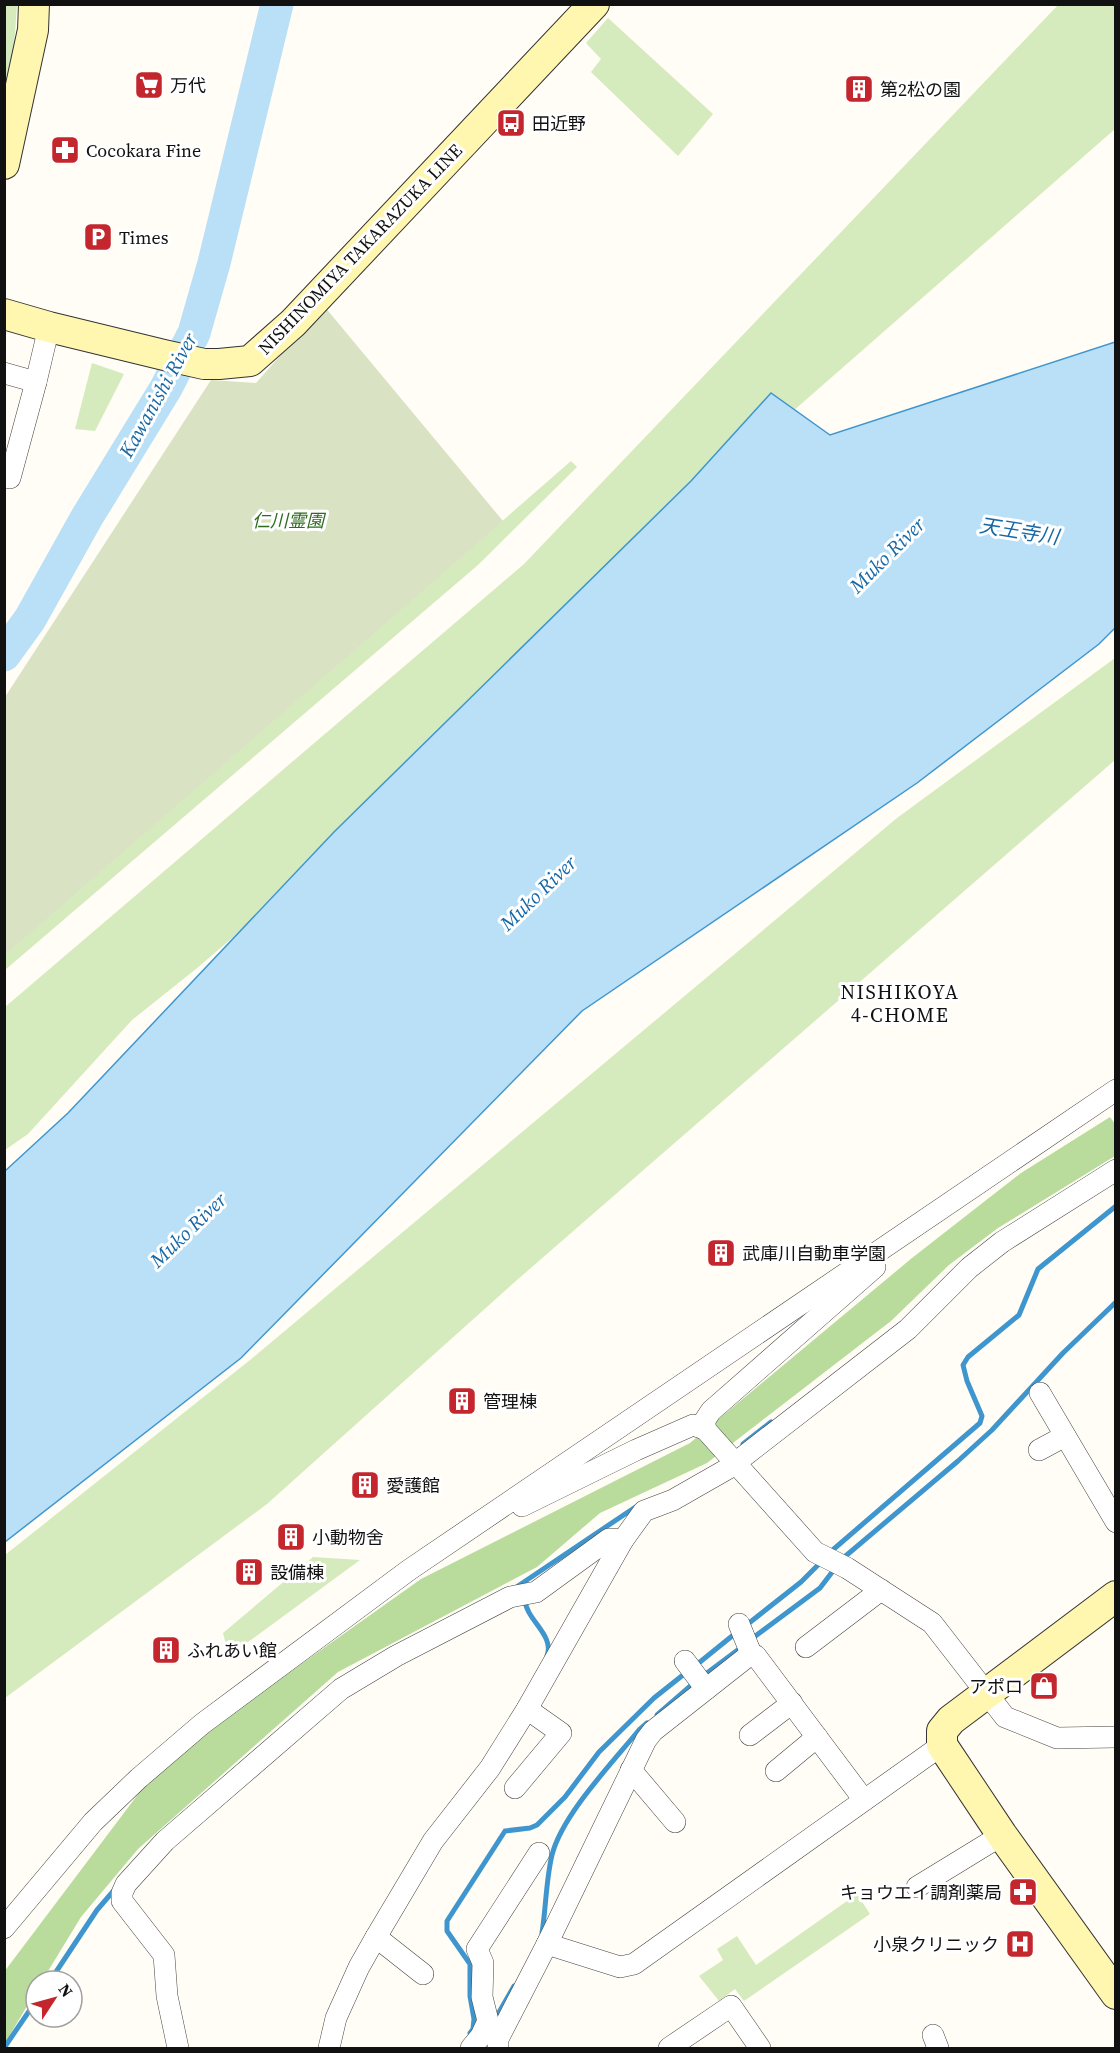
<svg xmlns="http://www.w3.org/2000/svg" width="1120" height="2053" viewBox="0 0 1120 2053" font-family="'Source Serif 4','Noto Sans JP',serif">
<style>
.green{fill:#d5ebbd}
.forest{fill:#b9dc9c}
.cemetery{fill:#d9e3c4}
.water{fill:#b9e0f7;stroke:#3f96cf;stroke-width:1.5}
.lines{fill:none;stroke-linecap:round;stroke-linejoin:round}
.stream{stroke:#3f96cf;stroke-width:5}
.river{stroke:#b9e0f7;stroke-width:33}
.street-casing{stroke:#444;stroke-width:22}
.secondary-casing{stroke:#333;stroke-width:32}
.street{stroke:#fff;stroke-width:21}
.secondary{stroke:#fff6b0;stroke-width:30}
.labels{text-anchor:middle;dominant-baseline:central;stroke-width:6;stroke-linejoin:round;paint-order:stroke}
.poi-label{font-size:18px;fill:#111;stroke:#fff;text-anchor:start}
.street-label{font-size:18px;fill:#111;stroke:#fff}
.park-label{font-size:18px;font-style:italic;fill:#2f6b1f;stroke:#fff}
.water-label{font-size:20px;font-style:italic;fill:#1768a6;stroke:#fff}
.neighbourhood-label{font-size:20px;letter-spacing:1.5px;fill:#111;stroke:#fff}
</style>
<rect width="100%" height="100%" fill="#fffdf5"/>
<g class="green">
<path d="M 5,5 L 17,5 L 14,48 L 5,95 Z"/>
<path d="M 1058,5 L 1115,5 L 1115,129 L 784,419 L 494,713 L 196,969 L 132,1020 L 28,1134 L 5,1150 L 5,1007 L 524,564 Z"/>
<path d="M 608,18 L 713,114 L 678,156 L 591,72 L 601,59 L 586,43 Z"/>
<path d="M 92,363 L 124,374 L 95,431 L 75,429 Z"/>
<path d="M 571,461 L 577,467 L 478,565 L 5,970 L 4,955 Z"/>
<path d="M 1115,658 L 1115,760 L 517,1280 L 267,1504 L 5,1698 L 5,1555 L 250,1360 L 897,818 Z"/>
<path d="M 313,1557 L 360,1560 L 229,1656 L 223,1633 Z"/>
<path d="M 857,1894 L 870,1914 L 744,2001 L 735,1989 L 719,2001 L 699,1976 L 723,1960 L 717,1949 L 737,1936 L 756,1965 Z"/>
</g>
<path class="forest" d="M 1110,1117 L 1115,1124 L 1115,1156 L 998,1228 L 949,1265 L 891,1321 L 707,1463 L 600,1513 L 537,1567 L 338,1672 L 138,1849 L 81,1917 L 42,1981 L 36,1981 L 36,1991 L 5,2043 L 4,1972 L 142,1789 L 201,1735 L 421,1579 L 690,1443 L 912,1258 L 1021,1173 Z"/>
<path class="cemetery" d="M 324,306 L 503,521 L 5,955 L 5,697 L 211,380 L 256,383 Z"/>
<path class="water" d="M 1115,342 L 1115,628 L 1099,644 L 917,783 L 582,1011 L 241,1358 L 5,1542 L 5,1171 L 68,1113 L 334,832 L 691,481 L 771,393 L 830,435 Z"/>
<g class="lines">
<g class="stream">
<path d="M 743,1444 L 771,1422"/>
<path d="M 828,1554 L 980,1423 L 982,1416 L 967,1381 L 963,1365 L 968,1357 L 1019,1315 L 1038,1269 L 1116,1206"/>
<path d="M 842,1559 L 958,1461 L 992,1430 L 1063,1353 L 1116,1302"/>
<path d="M 518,1586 L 637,1506"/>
<path d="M 525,1600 C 526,1620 555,1635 547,1656"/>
<path d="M 744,1627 L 801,1582 L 822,1561"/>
<path d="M 750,1640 L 820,1588 L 836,1567"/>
<path d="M 695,1666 L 737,1632"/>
<path d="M 703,1676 L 743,1646"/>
<path d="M 657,1715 L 695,1682"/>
<path d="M 542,1933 C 546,1907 546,1880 552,1855 C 562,1815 613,1762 639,1730 L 647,1723"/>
<path d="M 50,1981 L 97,1910 L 116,1888"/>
<path d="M 496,2023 L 498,2014 L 514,1986"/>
<path d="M 470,2033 L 473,2029 L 474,2019 L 470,1996 L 470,1964 L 447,1931 L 447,1921 L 505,1831 L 530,1828 L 537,1825 L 565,1797 L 599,1752 L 654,1698 L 688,1671"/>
<path d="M 4,2048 L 36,2001"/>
</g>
<path class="river" d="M 4,655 L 30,619 L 87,517 L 166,388 L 194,333 L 214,263 L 277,4"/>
<g class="street-casing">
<g id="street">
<path d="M 4,373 L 36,382 L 10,478 L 4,477"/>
<path d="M 36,382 L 49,327"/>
<path d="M 1040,1393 L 1116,1522"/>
<path d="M 705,1429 L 815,1552 L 847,1568 L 932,1623 L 1005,1717 L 1057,1738 L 1116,1737"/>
<path d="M 1039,1450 L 1065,1436"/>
<path d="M 522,1506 L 636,1450 L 693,1425 L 705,1429 L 705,1420 L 711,1411 L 875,1267"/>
<path d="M 739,1624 L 752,1656"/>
<path d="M 806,1647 L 881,1590"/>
<path d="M 685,1661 L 706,1689"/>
<path d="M 750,1735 L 792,1703"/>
<path d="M 631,1770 L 675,1822"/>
<path d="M 776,1771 L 817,1737"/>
<path d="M 515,1788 L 561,1733 L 527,1709"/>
<path d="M 917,1887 L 1002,1835"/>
<path d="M 4,1928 L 93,1822 L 139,1778 L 202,1724 L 409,1570 L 1116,1090"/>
<path d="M 376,1937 L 423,1974"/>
<path d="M 547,1944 L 646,1740 L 653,1731 L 747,1657 L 756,1656 L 864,1800"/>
<path d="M 933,2035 L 938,2048"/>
<path d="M 178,2048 L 167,1996 L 164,1955 L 122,1901 L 122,1893 L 126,1884 L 165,1841 L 341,1689 L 396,1656 L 510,1597 L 536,1592 L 609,1539 L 623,1540"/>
<path d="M 329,2048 L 336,2018 L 359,1967 L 376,1937 L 433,1841 L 490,1768 L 527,1709 L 623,1540 L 644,1511 L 673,1500 L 736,1464 L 739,1460 L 908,1329 L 969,1268 L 1002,1242 L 1116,1170"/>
<path d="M 471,2048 L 481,2036 L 488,2021 L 482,1997 L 483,1963 L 477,1949 L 539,1853"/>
<path d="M 498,2048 L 498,2039 L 547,1944 L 620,1967 L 634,1964 L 942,1745"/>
<path d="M 669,2048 L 731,2006 L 760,2048"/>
</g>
</g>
<g class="secondary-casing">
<g id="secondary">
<path d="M 4,164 L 33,30 L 34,4"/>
<path d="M 4,314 L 49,327 L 164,355 L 204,364 L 219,364 L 250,361 L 293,323 L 594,4"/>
<path d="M 1116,1596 L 951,1720 L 942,1731 L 942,1745 L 1002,1835 L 1116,1994"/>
</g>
</g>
<use href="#street" class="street"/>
<use href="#secondary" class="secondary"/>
</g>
<defs>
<g id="supermarket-square" transform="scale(1.5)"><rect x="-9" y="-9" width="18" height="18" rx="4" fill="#c4262e" stroke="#fff"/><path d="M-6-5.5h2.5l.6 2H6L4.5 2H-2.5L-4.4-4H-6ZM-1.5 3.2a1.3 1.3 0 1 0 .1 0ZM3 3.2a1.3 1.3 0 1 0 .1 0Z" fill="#fff"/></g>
<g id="building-square" transform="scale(1.5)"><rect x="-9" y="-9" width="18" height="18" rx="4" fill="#c4262e" stroke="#fff"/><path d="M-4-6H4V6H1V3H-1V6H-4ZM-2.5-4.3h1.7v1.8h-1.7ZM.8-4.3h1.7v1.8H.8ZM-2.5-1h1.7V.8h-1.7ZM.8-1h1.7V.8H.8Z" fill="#fff"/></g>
<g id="bus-square" transform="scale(1.5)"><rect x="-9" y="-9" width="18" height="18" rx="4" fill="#c4262e" stroke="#fff"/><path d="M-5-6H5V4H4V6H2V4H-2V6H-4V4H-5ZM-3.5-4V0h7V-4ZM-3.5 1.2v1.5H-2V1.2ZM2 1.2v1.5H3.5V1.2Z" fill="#fff"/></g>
<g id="pharmacy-square" transform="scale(1.5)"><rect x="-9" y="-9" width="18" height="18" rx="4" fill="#c4262e" stroke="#fff"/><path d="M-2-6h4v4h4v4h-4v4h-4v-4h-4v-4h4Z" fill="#fff"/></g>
<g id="parking-square" transform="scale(1.5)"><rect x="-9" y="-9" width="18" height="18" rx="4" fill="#c4262e" stroke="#fff"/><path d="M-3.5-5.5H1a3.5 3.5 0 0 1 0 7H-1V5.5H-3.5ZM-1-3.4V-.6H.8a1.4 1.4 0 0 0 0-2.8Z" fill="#fff"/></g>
<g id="shop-square" transform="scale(1.5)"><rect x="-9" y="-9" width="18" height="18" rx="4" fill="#c4262e" stroke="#fff"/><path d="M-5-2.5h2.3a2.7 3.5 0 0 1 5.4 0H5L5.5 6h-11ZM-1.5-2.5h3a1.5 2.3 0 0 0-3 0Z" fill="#fff"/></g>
<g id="hospital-square" transform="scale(1.5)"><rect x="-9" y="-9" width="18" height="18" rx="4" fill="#c4262e" stroke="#fff"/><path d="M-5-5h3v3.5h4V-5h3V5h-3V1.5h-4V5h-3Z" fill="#fff"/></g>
</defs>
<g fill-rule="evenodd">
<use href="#supermarket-square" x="149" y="85"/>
<use href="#building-square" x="859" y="89"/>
<use href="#bus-square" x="511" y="123"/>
<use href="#pharmacy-square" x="65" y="150"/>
<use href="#parking-square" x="98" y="237"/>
<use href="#building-square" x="721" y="1253"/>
<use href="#building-square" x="462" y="1401"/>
<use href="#building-square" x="365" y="1485"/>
<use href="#building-square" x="291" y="1537"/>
<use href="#building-square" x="249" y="1572"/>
<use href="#building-square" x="166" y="1650"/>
<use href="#shop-square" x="1044" y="1686"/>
<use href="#pharmacy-square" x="1023" y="1892"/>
<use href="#hospital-square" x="1020" y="1944"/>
</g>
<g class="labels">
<g class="poi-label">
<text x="170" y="85">万代</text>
<text x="880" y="89">第2松の園</text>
<text x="532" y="123">田近野</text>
<text x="86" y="150">Cocokara Fine</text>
<text x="119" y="237">Times</text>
<text x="742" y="1253">武庫川自動車学園</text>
<text x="483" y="1401">管理棟</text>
<text x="386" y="1485">愛護館</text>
<text x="312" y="1537">小動物舍</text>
<text x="270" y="1572">設備棟</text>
<text x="187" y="1650">ふれあい館</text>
<text x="1023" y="1686" text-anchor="end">アポロ</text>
<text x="1002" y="1892" text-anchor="end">キョウエイ調剤薬局</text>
<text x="999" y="1944" text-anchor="end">小泉クリニック</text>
</g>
<g class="street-label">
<text transform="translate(360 249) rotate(-46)">NISHINOMIYA TAKARAZUKA LINE</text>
</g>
<g class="park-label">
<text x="288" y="520">仁川霊園</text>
</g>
<g class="water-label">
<text transform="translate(158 395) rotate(-61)">Kawanishi River</text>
<text transform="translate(1019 531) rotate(9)">天王寺川</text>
<text transform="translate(887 555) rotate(-45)">Muko River</text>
<text transform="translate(538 893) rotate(-44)">Muko River</text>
<text transform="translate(188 1230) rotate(-44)">Muko River</text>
</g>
<g class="neighbourhood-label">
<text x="900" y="992">NISHIKOYA<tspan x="900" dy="23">4-CHOME</tspan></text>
</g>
</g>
<rect width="1120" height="2053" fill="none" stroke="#111111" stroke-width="12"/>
<g transform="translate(54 1999) rotate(54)"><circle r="28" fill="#ffffff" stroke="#a0a0a0" stroke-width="1.5"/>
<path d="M0-4.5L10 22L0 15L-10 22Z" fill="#c4262e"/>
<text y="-9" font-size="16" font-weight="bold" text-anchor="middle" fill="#111111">N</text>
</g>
</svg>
